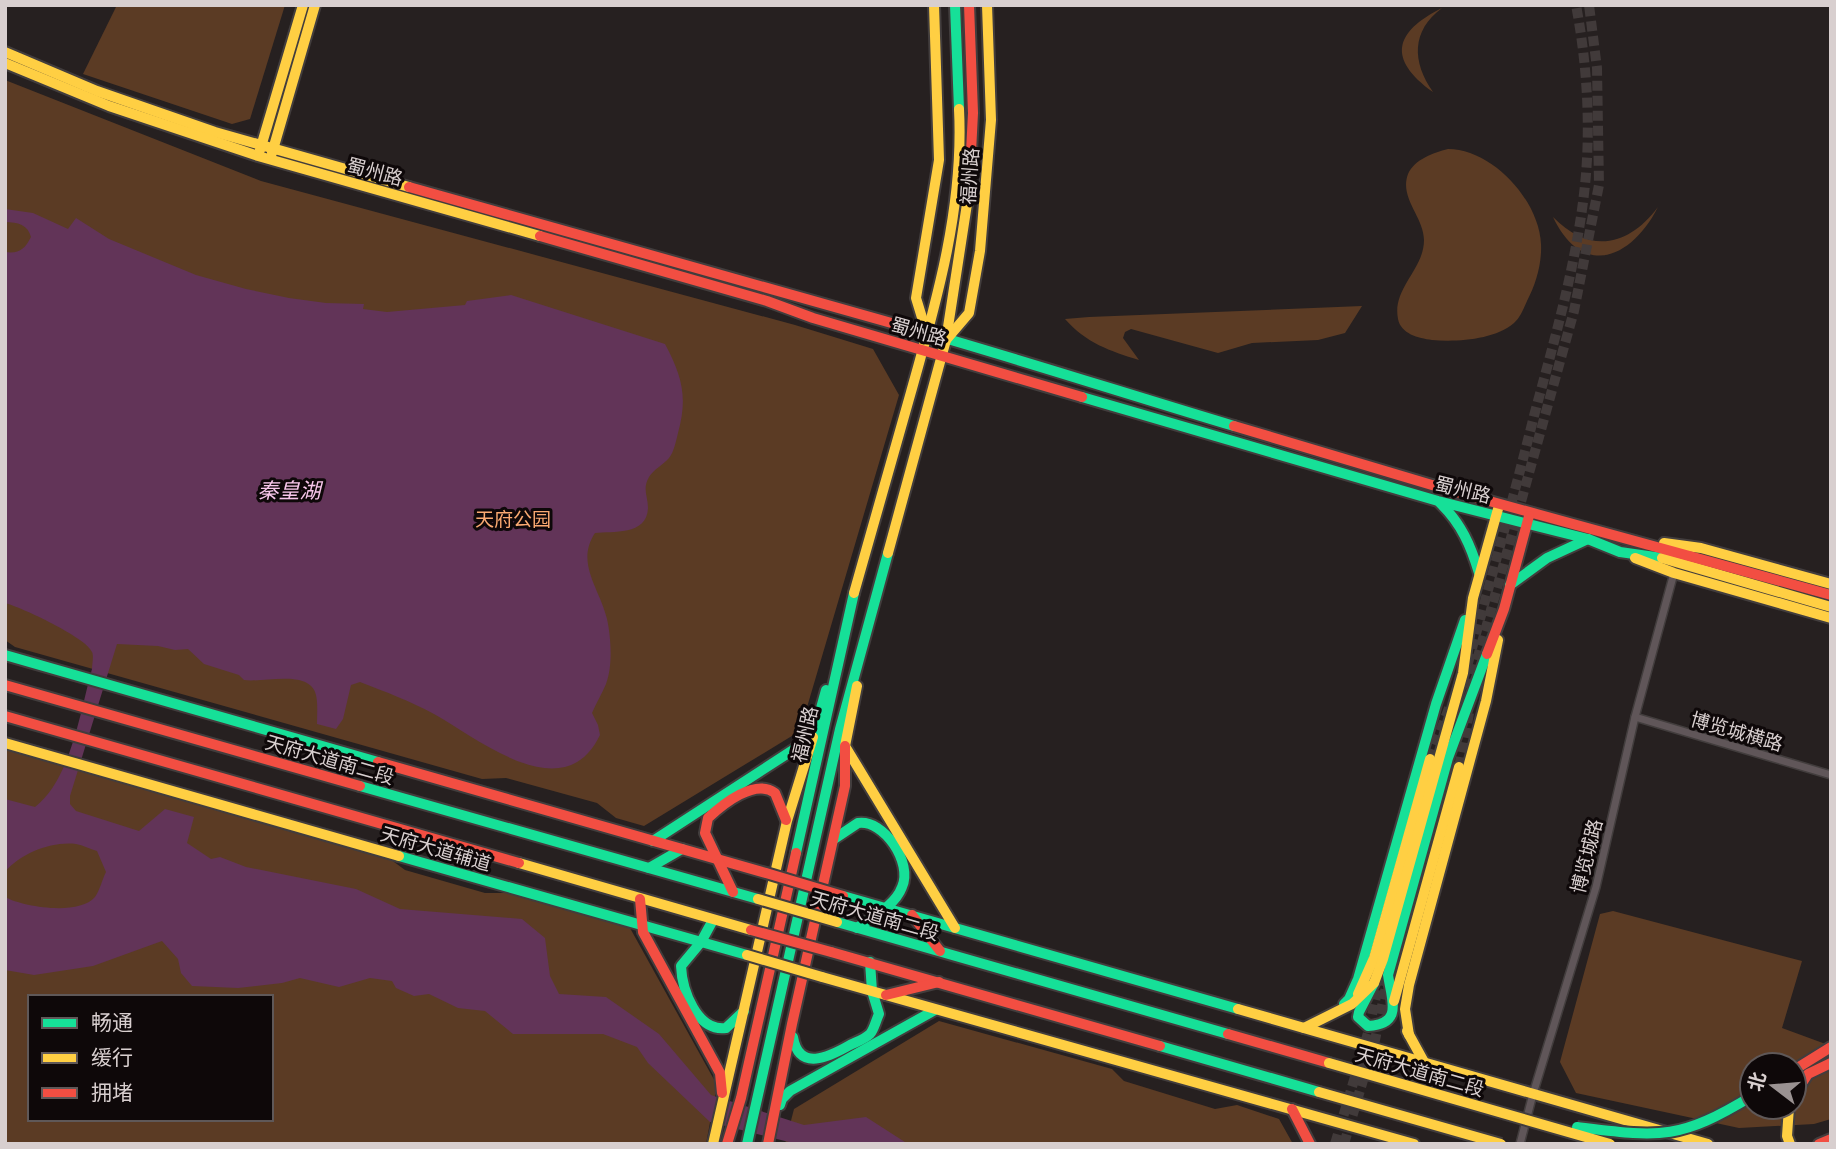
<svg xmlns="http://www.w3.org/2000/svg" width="1836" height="1149" viewBox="0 0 1836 1149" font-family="Commissioner,'Noto Sans SC',sans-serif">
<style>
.green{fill:#5b3b24;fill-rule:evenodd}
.water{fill:#623458}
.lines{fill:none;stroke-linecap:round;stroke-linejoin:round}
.secondary-tunnel{stroke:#413a3a;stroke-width:10;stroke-dasharray:10 5;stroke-linecap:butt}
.street-casing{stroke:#423d3d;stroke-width:10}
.fast-casing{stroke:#423d3d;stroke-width:14}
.slow-casing{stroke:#423d3d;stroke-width:14}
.jam-casing{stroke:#423d3d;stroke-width:14}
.street{stroke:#605659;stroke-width:7}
.fast{stroke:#16e098;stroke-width:10}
.slow{stroke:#ffcf43;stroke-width:10}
.jam{stroke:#f24e42;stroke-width:10}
.fast-bridge-casing{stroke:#423d3d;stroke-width:14;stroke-linecap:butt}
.slow-bridge-casing{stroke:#423d3d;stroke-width:14;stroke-linecap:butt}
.jam-bridge-casing{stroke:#423d3d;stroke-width:14;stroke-linecap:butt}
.fast-bridge{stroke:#16e098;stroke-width:10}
.slow-bridge{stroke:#ffcf43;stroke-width:10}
.jam-bridge{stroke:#f24e42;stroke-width:10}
.labels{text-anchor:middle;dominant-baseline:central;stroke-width:6;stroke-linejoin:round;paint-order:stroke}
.street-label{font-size:19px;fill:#d8cfcf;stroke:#0e0809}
.park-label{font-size:19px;fill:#faaa72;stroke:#0e0809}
.water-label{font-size:21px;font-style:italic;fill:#f7c6ea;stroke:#0e0809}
</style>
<rect width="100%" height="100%" fill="#262020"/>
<g class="green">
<path d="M 117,5 L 285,5 L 250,119 L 232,124 L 83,74 Z"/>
<path d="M 1442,8 C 1411,31 1412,62 1433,92 C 1387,59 1394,32 1442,8 Z"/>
<path d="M 5,80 L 261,181 L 795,325 L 873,349 L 899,395 L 800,731 L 644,826 L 616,818 L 597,803 L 506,778 L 482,779 L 15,647 L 5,640 Z"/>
<path d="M 1448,149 C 1492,149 1539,200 1541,244 C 1542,263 1536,284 1527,301 C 1524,308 1520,318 1514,323 C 1494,340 1457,342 1432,340 C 1418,338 1401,334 1398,319 C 1392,288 1424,270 1424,240 C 1424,217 1399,198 1408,174 C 1415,159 1433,153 1448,149 Z"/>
<path d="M 1658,207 C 1632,258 1583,280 1553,217 C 1590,255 1629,246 1658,207 Z"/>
<path d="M 1362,306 L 1345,333 L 1318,340 L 1252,343 L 1218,353 L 1131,329 L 1125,332 L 1123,338 L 1139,360 C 1110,351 1086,343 1065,319 L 1089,317 Z"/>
<path d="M 5,749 L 386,856 L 405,870 L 485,893 L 512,893 L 630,928 L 717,1085 L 706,1144 L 5,1144 ZM 30,997 L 271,997 L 271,1119 L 30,1119 Z"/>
<path d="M 1613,911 L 1802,961 L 1782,1028 L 1831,1046 L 1831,1119 L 1814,1124 L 1739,1128 L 1576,1093 L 1560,1062 L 1600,914 ZM 1752,1065 L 1794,1065 L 1794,1107 L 1752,1107 Z"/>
<path d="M 939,1021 L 1112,1069 L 1124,1081 L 1215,1109 L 1237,1105 L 1279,1119 L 1293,1144 L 785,1144 L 794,1109 Z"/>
</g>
<path class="water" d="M 5,209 L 33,213 L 68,229 L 76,218 L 109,239 L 196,275 L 246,289 L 289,298 L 326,303 L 364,304 L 363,309 L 387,312 L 465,305 L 467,301 L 511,295 L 665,344 C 682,376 688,397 678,433 C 676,441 674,452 669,458 C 663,465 654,469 649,477 C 642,489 648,496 648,508 C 647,536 612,531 595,533 C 575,563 600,589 607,619 C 611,637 613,666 606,684 C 602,694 596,703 592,713 L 598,725 L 600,735 C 564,810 479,739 434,714 C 410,701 386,692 360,682 L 351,685 L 343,719 L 336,729 L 317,724 C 317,715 318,704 316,695 C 310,669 263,683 244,680 L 239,675 L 204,664 L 188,649 L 175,650 L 158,646 L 117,644 L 70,796 L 70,804 L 76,811 L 139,831 L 165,809 L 194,817 L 187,843 L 211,859 L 220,857 L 246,867 L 356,889 L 400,909 L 522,919 L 545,938 L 550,976 L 559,994 L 606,997 L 659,1034 L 711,1095 L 804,1125 L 866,1117 L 908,1144 L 797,1144 L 710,1122 L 648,1063 L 637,1047 L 603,1034 L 513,1034 L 485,1011 L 458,1008 L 429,994 L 414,996 L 396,988 L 392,981 L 370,978 L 339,987 L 300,978 L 282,983 L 238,988 L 192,986 L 181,973 L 178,959 L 162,941 L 93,966 L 34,975 L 5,970 L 5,897 C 23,907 79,916 95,897 C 100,890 102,880 106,872 L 97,851 C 90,849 83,845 76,844 C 52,841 21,853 5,872 L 5,799 L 35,807 C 71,779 80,712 92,669 C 92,664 94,656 92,652 C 87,638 21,607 5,603 L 5,252 C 19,254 25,249 31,237 C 28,225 18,222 5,222 Z"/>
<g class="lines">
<g class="secondary-tunnel">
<path d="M 1468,663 C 1491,579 1514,496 1535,412 C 1555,338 1577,262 1585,185 C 1591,126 1587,63 1576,5"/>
<path d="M 1469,689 L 1574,311 L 1599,185 L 1597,68 L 1589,5"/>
<path d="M 1430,759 L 1449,708"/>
<path d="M 1459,767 L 1470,708"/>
<path d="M 1335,1144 L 1368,1033 L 1380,978"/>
<path d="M 1344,1144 L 1375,1040 L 1388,977"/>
</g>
<g class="street-casing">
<g id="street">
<path d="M 1635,717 L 1831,775"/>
<path d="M 1520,1144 L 1533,1094 L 1596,887 L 1635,717 L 1674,573"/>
</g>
</g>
<g class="fast-casing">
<g id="fast">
<path d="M 955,5 L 959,109"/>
<path d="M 934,335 C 1034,364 1134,396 1234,426"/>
<path d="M 1082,397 L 1438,501 L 1588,539 L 1620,552 L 1662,558"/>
<path d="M 1440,503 C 1461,523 1471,546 1479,573"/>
<path d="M 1510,585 L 1547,558 L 1588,539"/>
<path d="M 5,655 L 378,762"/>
<path d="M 360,786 L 758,899"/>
<path d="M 834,839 L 858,823 C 884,819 913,863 902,887 C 895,906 872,917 857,928"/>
<path d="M 653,841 L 813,737 L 826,690"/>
<path d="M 796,853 L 854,593"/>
<path d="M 399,856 L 747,955"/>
<path d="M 649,868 L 682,849"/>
<path d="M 843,896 L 1238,1009"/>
<path d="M 713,920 L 701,942 L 681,966 C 682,990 697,1032 726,1028 L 744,1011"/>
<path d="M 837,922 L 1228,1034"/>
<path d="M 1374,983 L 1359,1012 L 1358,1017 L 1368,1026 C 1403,1024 1392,1001 1388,975 L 1448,758 L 1487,654"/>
<path d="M 1344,1004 L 1349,999 L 1358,979 L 1436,704 L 1465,620"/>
<path d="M 793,1037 C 799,1072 829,1057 850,1045 C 856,1042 865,1039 870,1034 C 874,1030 876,1020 879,1014 L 872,991 L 870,962"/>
<path d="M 1160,1046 L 1319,1092"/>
<path d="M 780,1105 L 782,1099 L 790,1091 L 935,1010"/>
<path d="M 747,1144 L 840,729 L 888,553"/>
</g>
</g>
<g class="slow-casing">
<g id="slow">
<path d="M 5,52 L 97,91 L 215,132 L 409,187"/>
<path d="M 5,63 L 109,106 L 258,156 L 540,236"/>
<path d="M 260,150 L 303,5"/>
<path d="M 272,153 L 315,5"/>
<path d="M 927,334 L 916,298 L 939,160 L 934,5"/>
<path d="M 946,340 L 969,313 L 980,251 L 991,120 L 987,5"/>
<path d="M 1664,543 L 1701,548 L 1831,584"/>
<path d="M 888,553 L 946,340 L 969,191"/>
<path d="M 1635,558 L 1674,573 L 1831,618"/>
<path d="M 1662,558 L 1831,607"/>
<path d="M 854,593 C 873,526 892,459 911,392 C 937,300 964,206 959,109"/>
<path d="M 857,686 L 845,746 L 955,928"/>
<path d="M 5,743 L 399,856"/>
<path d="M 519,863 L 751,930"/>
<path d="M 822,977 L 1414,1144"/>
<path d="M 1358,994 L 1374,958 L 1430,759"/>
<path d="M 1394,1001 L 1459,767"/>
<path d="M 1238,1009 L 1708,1144"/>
<path d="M 1304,1028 L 1352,1004 L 1374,983 L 1383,959 L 1463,673 L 1473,598 L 1498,509"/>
<path d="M 1407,1031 L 1424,1062"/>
<path d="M 1409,1035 L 1405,1009 L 1409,985 L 1486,701 L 1498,640"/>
<path d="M 1789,1107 L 1787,1136 L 1790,1144"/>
<path d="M 713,1144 L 787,821 L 813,737"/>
</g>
</g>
<g class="jam-casing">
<g id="jam">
<path d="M 969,5 L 973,113 L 969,191"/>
<path d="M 409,187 L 934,335"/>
<path d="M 540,236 L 767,301 L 813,318 L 1082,397"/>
<path d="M 1234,426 L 1442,488 L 1831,595"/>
<path d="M 1487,654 L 1504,609 L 1529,516"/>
<path d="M 5,685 L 360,786"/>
<path d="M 5,716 L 519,863"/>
<path d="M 378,762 L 766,873"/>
<path d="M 733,892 L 705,833 L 708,818 C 723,804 755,778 775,793 L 786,820"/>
<path d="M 640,899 L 643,932 L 720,1073 L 722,1093"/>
<path d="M 912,915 L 940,951"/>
<path d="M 831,952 L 1160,1046"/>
<path d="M 886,995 L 939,982"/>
<path d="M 1228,1034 L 1329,1063"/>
<path d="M 1794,1070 L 1831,1047"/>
<path d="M 1794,1095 L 1808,1074 L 1831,1063"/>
<path d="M 1292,1109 L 1310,1144"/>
<path d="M 727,1144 L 741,1098 L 796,853"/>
<path d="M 768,1144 L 792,1024 L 845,786 L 845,746"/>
<path d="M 1819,1144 L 1831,1139"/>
</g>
</g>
<use href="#street" class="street"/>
<use href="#fast" class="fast"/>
<use href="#slow" class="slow"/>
<use href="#jam" class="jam"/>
<g class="fast-bridge-casing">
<path id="fast-bridge" d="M 1577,1127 C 1660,1137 1678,1141 1752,1096"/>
</g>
<g class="slow-bridge-casing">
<g id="slow-bridge">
<path d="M 758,899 L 837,922"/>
<path d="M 747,955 L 822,977"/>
<path d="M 1329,1063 L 1610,1144"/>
<path d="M 1319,1092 L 1501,1144"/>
</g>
</g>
<g class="jam-bridge-casing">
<g id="jam-bridge">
<path d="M 766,873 L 843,896"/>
<path d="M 751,930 L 831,952"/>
</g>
</g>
<use href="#fast-bridge" class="fast-bridge"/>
<use href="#slow-bridge" class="slow-bridge"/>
<use href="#jam-bridge" class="jam-bridge"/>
</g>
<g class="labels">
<g class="street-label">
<text transform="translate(375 171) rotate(15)">蜀州路</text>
<text transform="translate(969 176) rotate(-86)">福州路</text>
<text transform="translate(919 331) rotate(16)">蜀州路</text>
<text transform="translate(1463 489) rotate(14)">蜀州路</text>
<text transform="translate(1737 731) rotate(16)">博览城横路</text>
<text transform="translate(804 734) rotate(-77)">福州路</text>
<text transform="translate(330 759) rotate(16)">天府大道南二段</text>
<text transform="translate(436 848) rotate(16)">天府大道辅道</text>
<text transform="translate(1586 856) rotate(-76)">博览城路</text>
<text transform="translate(875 915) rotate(16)">天府大道南二段</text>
<text transform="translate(1420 1071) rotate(16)">天府大道南二段</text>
</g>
<g class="park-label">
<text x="513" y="518">天府公园</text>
</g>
<g class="water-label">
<text x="289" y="489">秦皇湖</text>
</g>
</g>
<rect width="1836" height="1149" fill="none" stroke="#d8cfcf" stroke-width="14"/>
<rect x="28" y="995" width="245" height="126" fill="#0e0809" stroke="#5f5858" stroke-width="2"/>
<rect x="42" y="1018" width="35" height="10" fill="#16e098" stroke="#5f5858" stroke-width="2"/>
<text x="91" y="1030" font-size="21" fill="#d8cfcf">畅通</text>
<rect x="42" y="1053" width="35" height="10" fill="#ffcf43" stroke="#5f5858" stroke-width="2"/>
<text x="91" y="1065" font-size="21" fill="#d8cfcf">缓行</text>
<rect x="42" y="1088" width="35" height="10" fill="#f24e42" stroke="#5f5858" stroke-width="2"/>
<text x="91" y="1100" font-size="21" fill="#d8cfcf">拥堵</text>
<g transform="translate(1773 1086) rotate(286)"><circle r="33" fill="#0e0809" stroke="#5f5858" stroke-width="2"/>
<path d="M0-5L12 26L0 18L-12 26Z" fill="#9a9292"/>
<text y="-10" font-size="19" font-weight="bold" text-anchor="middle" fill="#d8cfcf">北</text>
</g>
</svg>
